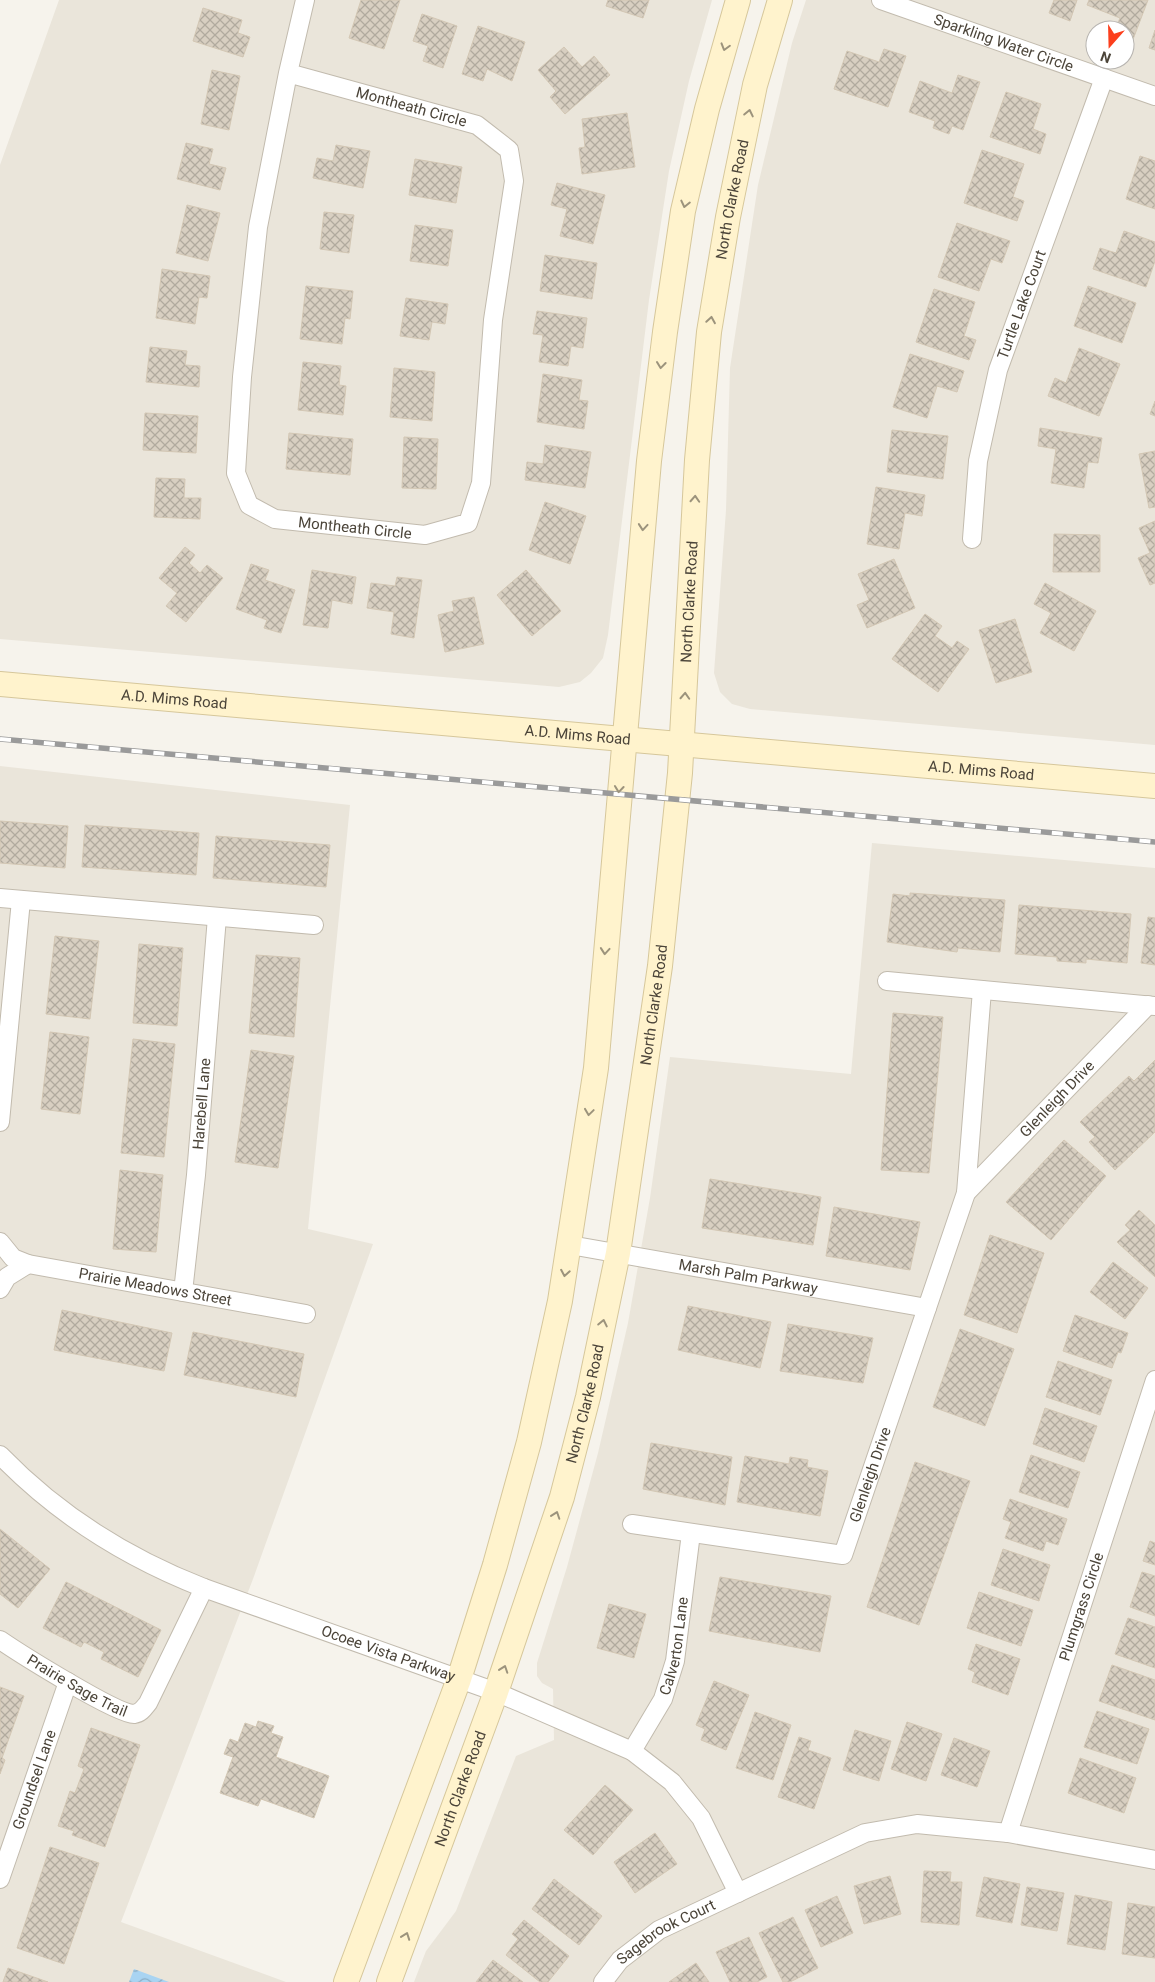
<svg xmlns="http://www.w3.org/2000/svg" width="1155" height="1982" viewBox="0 0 1155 1982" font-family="Roboto,sans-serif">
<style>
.residential{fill:#eae5da;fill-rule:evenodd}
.water{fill:url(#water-waves)}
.building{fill:url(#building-cross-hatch);stroke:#d3c7b4}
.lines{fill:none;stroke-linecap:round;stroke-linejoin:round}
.street-casing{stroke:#c2bbae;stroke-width:20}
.secondary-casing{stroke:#d6c79b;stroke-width:26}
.street{stroke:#fff;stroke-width:18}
.secondary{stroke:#fff3cd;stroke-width:24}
.rail-casing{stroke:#9a9a9a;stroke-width:5.5}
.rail{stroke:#fff;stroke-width:4;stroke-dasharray:11;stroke-linecap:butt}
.oneway{stroke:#9c937c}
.labels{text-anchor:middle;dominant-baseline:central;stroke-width:4;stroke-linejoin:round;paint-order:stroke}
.street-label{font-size:15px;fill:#4b4439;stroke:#fff}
</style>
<defs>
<pattern id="water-waves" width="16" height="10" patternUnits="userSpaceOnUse" patternTransform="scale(1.25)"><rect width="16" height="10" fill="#a9d4f2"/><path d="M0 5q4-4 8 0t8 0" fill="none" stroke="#8caec5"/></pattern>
<pattern id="building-cross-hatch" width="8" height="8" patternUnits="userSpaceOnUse" patternTransform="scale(1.25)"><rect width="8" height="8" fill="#d8cfc1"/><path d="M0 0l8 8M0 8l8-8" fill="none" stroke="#b1aa9e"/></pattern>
</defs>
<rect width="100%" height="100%" fill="#f6f3ec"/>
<g class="residential">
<path d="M 59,0 L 712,0 L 689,81 L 669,171 L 649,300 L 608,635 L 603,658 L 591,673 L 580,682 L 559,687 L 0,639 L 0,165 Z"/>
<path d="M 806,0 L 1155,0 L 1155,745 L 750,709 L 732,704 L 720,692 L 714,673 L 726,510 L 730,368 L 758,185 L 792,43 ZM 1095,30 L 1125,30 L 1125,60 L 1095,60 Z"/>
<path d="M 0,766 L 350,805 L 308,1229 L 373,1244 L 253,1579 L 121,1922 L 286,1982 L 0,1982 Z"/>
<path d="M 872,843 L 1155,868 L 1155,1982 L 414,1982 L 426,1951 L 456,1911 L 516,1756 L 554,1740 L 553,1689 L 542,1683 L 537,1676 L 537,1663 L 567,1567 L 598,1453 L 628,1323 L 650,1198 L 670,1057 L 851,1074 Z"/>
</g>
<path class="water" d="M 134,1969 L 169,1982 L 129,1982 Z"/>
<g class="building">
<path d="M 361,0 L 400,0 L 384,49 L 349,38 Z"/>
<path d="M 608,0 L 649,0 L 643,18 L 606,6 Z"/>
<path d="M 1054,0 L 1077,0 L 1070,21 L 1049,13 Z"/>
<path d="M 1089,0 L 1148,0 L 1132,42 L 1125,40 L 1125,30 L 1115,30 L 1120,18 L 1087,5 Z"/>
<path d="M 203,8 L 242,20 L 238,33 L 250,37 L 243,57 L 193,41 Z"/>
<path d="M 422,14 L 457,26 L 443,68 L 423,61 L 428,46 L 413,41 Z"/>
<path d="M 478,26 L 525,42 L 512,81 L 487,69 L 483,81 L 462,74 Z"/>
<path d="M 1155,30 L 1155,50 L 1149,48 Z"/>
<path d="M 564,47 L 582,67 L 594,56 L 610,75 L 565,114 L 550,97 L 556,91 L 538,70 Z"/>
<path d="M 884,49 L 906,56 L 888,107 L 834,89 L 847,51 L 879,62 Z"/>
<path d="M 212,70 L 240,76 L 229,130 L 201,124 Z"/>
<path d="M 958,75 L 980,82 L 963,130 L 952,126 L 949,134 L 933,128 L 935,121 L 909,112 L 920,81 L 952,93 Z"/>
<path d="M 1006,92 L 1041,104 L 1033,129 L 1046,134 L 1040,154 L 990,137 Z"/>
<path d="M 627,113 L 635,167 L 582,174 L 579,148 L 585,147 L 582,119 Z"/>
<path d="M 186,143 L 213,149 L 209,164 L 226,168 L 220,190 L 177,179 Z"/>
<path d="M 336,145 L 370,151 L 363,188 L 313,178 L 317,158 L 333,161 Z"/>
<path d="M 982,150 L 1024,164 L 1013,197 L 1024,201 L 1017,221 L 964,203 Z"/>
<path d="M 1140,156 L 1155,161 L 1155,209 L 1126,199 Z"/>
<path d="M 415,159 L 462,167 L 456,203 L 409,195 Z"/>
<path d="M 557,183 L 605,195 L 593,244 L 560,236 L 567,209 L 551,205 Z"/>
<path d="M 187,205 L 220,213 L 208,261 L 176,253 Z"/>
<path d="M 324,212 L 354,215 L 349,253 L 320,249 Z"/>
<path d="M 957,223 L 1010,241 L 1002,263 L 991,259 L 979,291 L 938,277 Z"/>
<path d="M 415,225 L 453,230 L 448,266 L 410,261 Z"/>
<path d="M 1124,231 L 1155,242 L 1155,261 L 1146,287 L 1093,269 L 1100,248 L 1116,253 Z"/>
<path d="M 545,255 L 597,263 L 592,299 L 540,291 Z"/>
<path d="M 162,269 L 210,276 L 207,298 L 199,297 L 195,324 L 156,318 Z"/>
<path d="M 306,286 L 353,291 L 350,319 L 345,318 L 342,344 L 300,339 Z"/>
<path d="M 1088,286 L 1136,303 L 1122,343 L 1074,326 Z"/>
<path d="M 934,289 L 975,302 L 964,336 L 976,340 L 969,360 L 916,342 Z"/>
<path d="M 406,298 L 448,304 L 445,324 L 432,322 L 429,340 L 400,336 Z"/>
<path d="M 537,311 L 587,318 L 583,348 L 571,346 L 568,366 L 539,362 L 543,335 L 533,334 Z"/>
<path d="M 150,347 L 187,351 L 185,365 L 200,366 L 199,387 L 146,382 Z"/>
<path d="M 1079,348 L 1120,364 L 1099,416 L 1048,396 L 1055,378 L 1066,383 Z"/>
<path d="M 910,354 L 964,371 L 957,392 L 937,386 L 927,418 L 893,407 Z"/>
<path d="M 303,362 L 341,366 L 339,385 L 346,386 L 343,415 L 298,410 Z"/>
<path d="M 394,368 L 435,372 L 432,421 L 390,417 Z"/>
<path d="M 543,374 L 582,380 L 579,400 L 588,401 L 584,429 L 537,422 Z"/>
<path d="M 1155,401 L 1155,416 L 1150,414 Z"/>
<path d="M 145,413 L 198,416 L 196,453 L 143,450 Z"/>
<path d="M 1040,428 L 1102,438 L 1098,463 L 1088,462 L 1084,488 L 1051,483 L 1056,449 L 1038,446 Z"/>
<path d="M 892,430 L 948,436 L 943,479 L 887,472 Z"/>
<path d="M 289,433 L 353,439 L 350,475 L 286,469 Z"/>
<path d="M 404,437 L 438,439 L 436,489 L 402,488 Z"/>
<path d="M 545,445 L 591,452 L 585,488 L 525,480 L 527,462 L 543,464 Z"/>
<path d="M 1155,451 L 1155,507 L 1149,508 L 1139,454 Z"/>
<path d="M 156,478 L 185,479 L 184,498 L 201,498 L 200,519 L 154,517 Z"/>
<path d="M 876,487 L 925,495 L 922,516 L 905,513 L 899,549 L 867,544 Z"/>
<path d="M 545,502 L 586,516 L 570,564 L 529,550 Z"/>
<path d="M 1155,521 L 1155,583 L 1150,585 L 1138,558 L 1150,553 L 1139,528 Z"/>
<path d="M 1054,534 L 1100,535 L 1100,572 L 1053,572 Z"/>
<path d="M 185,547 L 195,555 L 189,563 L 200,573 L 207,565 L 223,578 L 186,622 L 166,606 L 177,593 L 159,578 Z"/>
<path d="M 894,559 L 915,608 L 867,628 L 857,605 L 869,600 L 858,574 Z"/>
<path d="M 251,564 L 269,570 L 265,580 L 295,590 L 281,633 L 264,628 L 267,620 L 236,609 Z"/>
<path d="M 312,570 L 356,577 L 352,604 L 332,600 L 328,628 L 303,625 Z"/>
<path d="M 526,570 L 561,611 L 532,636 L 497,595 Z"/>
<path d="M 397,577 L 422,580 L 414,638 L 391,634 L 394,612 L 367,608 L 371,583 L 395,586 Z"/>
<path d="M 1045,583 L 1096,611 L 1074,651 L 1040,633 L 1051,613 L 1034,604 Z"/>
<path d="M 474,597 L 484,644 L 445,652 L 438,615 L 454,611 L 452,601 Z"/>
<path d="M 925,614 L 942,626 L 935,636 L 952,648 L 957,641 L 969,649 L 938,692 L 892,659 Z"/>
<path d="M 1015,619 L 1032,672 L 996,683 L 979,630 Z"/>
<path d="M 0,821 L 68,826 L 65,868 L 0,863 Z"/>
<path d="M 85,825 L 199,833 L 196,875 L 82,867 Z"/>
<path d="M 216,836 L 330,845 L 326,887 L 213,878 Z"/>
<path d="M 910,893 L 1005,900 L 1000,952 L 958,948 L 957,952 L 887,942 L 893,894 L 910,896 Z"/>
<path d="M 1019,905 L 1131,914 L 1127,963 L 1086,959 L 1086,963 L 1057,961 L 1057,957 L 1015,954 Z"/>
<path d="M 1148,917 L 1155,918 L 1155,965 L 1141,963 Z"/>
<path d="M 55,936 L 99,941 L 90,1019 L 46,1014 Z"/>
<path d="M 139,944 L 183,948 L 177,1026 L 133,1023 Z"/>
<path d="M 256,955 L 300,958 L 294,1037 L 249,1033 Z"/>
<path d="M 893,1013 L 943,1017 L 929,1173 L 881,1170 Z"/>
<path d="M 50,1032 L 89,1037 L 80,1114 L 41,1109 Z"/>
<path d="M 133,1039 L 175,1044 L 164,1157 L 121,1153 Z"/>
<path d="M 251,1050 L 294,1056 L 278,1168 L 235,1162 Z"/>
<path d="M 1155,1060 L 1155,1132 L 1115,1170 L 1089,1142 L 1095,1137 L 1080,1122 L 1129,1076 L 1134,1081 Z"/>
<path d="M 1064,1140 L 1106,1176 L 1051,1240 L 1006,1202 Z"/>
<path d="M 120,1170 L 163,1175 L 156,1252 L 113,1249 Z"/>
<path d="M 710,1179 L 821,1197 L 813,1245 L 702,1228 Z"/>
<path d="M 834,1207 L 920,1222 L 910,1270 L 826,1256 Z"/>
<path d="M 1139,1210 L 1155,1225 L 1155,1277 L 1117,1242 L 1130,1230 L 1125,1225 Z"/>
<path d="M 990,1235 L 1044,1253 L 1017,1333 L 964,1315 Z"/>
<path d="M 1113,1262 L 1148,1288 L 1125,1319 L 1090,1292 Z"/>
<path d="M 688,1306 L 771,1322 L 760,1368 L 678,1350 Z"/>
<path d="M 62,1310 L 172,1333 L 164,1371 L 54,1350 Z"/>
<path d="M 1075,1315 L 1128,1333 L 1121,1353 L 1118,1352 L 1112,1368 L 1063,1351 Z"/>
<path d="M 788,1324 L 873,1338 L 863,1383 L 780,1371 Z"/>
<path d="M 960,1329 L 1014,1349 L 985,1426 L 933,1407 Z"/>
<path d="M 193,1332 L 304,1354 L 296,1397 L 184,1375 Z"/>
<path d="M 1058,1361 L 1112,1380 L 1100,1415 L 1046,1397 Z"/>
<path d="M 1045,1408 L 1097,1426 L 1084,1462 L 1033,1444 Z"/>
<path d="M 651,1443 L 732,1457 L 725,1505 L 643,1489 Z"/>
<path d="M 1031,1455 L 1080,1472 L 1068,1508 L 1019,1492 Z"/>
<path d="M 745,1456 L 789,1464 L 790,1457 L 808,1460 L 807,1467 L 828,1471 L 820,1516 L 737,1502 Z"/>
<path d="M 915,1462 L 970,1481 L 919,1625 L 867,1607 Z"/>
<path d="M 1010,1499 L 1067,1519 L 1058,1545 L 1046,1541 L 1043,1551 L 1005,1538 L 1011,1522 L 1003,1519 Z"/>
<path d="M 0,1529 L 50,1569 L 18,1608 L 0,1594 Z"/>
<path d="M 1150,1541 L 1155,1543 L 1155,1565 L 1143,1561 Z"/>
<path d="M 1003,1549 L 1050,1565 L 1039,1601 L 991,1585 Z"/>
<path d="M 1142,1572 L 1155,1576 L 1155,1616 L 1130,1607 Z"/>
<path d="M 720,1577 L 831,1596 L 820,1652 L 709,1631 Z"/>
<path d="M 66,1582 L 161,1630 L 138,1677 L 101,1659 L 104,1652 L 84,1642 L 81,1647 L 43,1628 Z"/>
<path d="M 979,1592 L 1033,1610 L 1021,1646 L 967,1628 Z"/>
<path d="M 609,1604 L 646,1614 L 634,1658 L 597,1648 Z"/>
<path d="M 1128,1618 L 1155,1627 L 1155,1668 L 1115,1654 Z"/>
<path d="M 976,1644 L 1020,1659 L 1008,1695 L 972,1682 L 975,1672 L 968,1669 Z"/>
<path d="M 1112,1665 L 1155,1680 L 1155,1720 L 1099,1701 Z"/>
<path d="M 714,1681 L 749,1695 L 726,1750 L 701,1740 L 705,1729 L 696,1725 Z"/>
<path d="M 0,1687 L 24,1696 L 2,1758 L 5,1760 L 0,1774 Z"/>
<path d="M 1097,1711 L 1149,1729 L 1137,1764 L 1084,1747 Z"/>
<path d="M 755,1712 L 791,1725 L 773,1780 L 736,1768 Z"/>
<path d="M 258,1721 L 274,1726 L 271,1733 L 283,1737 L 276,1757 L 329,1776 L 314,1818 L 261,1799 L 258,1806 L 220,1793 L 233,1757 L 224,1754 L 230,1739 L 238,1742 L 245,1723 L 256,1727 Z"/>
<path d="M 907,1722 L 942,1734 L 926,1781 L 891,1769 Z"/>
<path d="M 91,1728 L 140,1745 L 105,1847 L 72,1835 L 74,1831 L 58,1826 L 70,1791 L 75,1793 L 84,1769 L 78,1766 Z"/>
<path d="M 855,1730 L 891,1741 L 879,1781 L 843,1770 Z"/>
<path d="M 799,1737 L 811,1741 L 808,1750 L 831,1758 L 814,1809 L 778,1797 Z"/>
<path d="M 954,1738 L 990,1751 L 977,1787 L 941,1775 Z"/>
<path d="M 1080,1758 L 1136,1778 L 1124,1813 L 1068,1793 Z"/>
<path d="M 605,1785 L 633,1810 L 593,1855 L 564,1830 Z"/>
<path d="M 655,1833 L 677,1864 L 635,1893 L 614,1862 Z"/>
<path d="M 50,1847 L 99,1863 L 64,1964 L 17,1948 Z"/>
<path d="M 924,1871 L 951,1872 L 950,1882 L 962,1882 L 959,1925 L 921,1922 Z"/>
<path d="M 890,1876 L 901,1914 L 864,1924 L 854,1886 Z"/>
<path d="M 984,1877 L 1020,1884 L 1012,1923 L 976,1916 Z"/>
<path d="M 554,1879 L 602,1916 L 579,1945 L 532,1909 Z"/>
<path d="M 1027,1887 L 1064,1893 L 1057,1931 L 1021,1925 Z"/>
<path d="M 1075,1895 L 1112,1902 L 1105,1950 L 1067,1944 Z"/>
<path d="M 837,1896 L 853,1933 L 821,1947 L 805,1910 Z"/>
<path d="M 1128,1903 L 1155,1907 L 1155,1958 L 1122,1954 Z"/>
<path d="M 793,1917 L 818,1968 L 790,1982 L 783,1982 L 759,1933 Z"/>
<path d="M 524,1920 L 569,1956 L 548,1982 L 540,1982 L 506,1955 L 518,1939 L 512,1934 Z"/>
<path d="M 749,1937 L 767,1977 L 757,1982 L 730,1982 L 716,1952 Z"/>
<path d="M 493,1960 L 523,1982 L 476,1982 Z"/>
<path d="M 696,1963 L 709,1982 L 669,1982 Z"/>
<path d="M 8,1968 L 48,1982 L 3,1982 Z"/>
</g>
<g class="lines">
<g class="street-casing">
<g id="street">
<path id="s1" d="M 881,0 L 1155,96"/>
<path id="s2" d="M 288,73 L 477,125 L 509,150 L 514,181 L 493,320 L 481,483 L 468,523 L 425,535 L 275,519 L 249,505 L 236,473 L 242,377 L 258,227 L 288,73 L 305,0"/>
<path id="s3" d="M 972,539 L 978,461 L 998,370 L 1104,78"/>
<path d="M 0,898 L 314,925"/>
<path d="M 887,981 L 1155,1006"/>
<path d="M 0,1122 L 21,900"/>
<path id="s4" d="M 966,1193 L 1148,1005"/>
<path id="s5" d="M 0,1242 L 13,1258 L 28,1264 L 306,1314"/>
<path id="s6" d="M 570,1245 L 927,1308"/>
<path d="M 0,1289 L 7,1277 L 28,1264"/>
<path id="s7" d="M 183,1292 L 196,1175 L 217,917"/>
<path id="s8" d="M 0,1455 C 58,1515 127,1558 204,1588 L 496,1692 L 632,1751 L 672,1782 L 701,1818 L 738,1893"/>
<path id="s9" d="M 632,1524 L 843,1555 L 966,1193 L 982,990"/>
<path id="s10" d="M 0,1640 C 19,1653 116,1714 134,1714 C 141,1713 144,1708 148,1703 L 204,1588"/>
<path id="s11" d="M 632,1751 L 663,1699 L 675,1661 L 691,1533"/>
<path id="s12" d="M 1008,1833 L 1155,1380"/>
<path id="s13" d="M 0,1879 L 68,1682"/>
<path id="s14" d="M 603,1982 L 620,1960 L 659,1930 L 865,1833 L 917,1824 L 1008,1833 L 1155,1860"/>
</g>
</g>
<g class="secondary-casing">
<g id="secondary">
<path id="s15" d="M 0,684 L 1155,786"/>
<path d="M 346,1982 L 459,1679 L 495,1565 L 529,1442 L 560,1301 L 596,1068 L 649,461 L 665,332 L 683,211 L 707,109 L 738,0"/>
<path id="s16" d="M 389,1982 L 496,1692 L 562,1497 L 588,1397 L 618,1253 L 660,966 L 680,773 L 697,460 L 709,332 L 728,217 L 755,85 L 780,0"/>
</g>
</g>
<use href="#street" class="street"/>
<use href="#secondary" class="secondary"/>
<g class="rail-casing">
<path id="rail" d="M 0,739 L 1155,842"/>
</g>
<use href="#rail" class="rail"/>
</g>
<defs><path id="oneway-chevron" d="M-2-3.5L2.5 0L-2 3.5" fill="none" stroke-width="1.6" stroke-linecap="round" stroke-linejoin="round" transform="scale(1.25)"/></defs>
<g class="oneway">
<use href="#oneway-chevron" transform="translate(725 47) rotate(106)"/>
<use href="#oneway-chevron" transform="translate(749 113) rotate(-78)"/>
<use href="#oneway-chevron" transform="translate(685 204) rotate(103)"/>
<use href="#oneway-chevron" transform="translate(711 320) rotate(-81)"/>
<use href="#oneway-chevron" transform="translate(661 365) rotate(97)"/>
<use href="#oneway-chevron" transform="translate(695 499) rotate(-87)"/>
<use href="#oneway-chevron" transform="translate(643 527) rotate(95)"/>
<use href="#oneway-chevron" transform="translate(685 696) rotate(-87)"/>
<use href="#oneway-chevron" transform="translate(619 789) rotate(96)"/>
<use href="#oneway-chevron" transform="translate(605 951) rotate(95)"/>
<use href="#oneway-chevron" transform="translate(589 1112) rotate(98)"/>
<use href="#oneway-chevron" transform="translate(565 1273) rotate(100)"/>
<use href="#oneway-chevron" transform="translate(603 1323) rotate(-78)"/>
<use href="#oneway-chevron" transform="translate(556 1515) rotate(-71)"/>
<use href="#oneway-chevron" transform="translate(504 1669) rotate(-71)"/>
<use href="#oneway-chevron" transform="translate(406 1936) rotate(-70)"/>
</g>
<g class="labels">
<g class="street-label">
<text stroke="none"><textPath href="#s1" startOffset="130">Sparkling Water Circle</textPath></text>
<text stroke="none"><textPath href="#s2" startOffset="128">Montheath Circle</textPath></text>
<text stroke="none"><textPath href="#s16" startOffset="1826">North Clarke Road</textPath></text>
<text stroke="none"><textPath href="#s3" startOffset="241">Turtle Lake Court</textPath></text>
<text transform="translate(355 528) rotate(6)">Montheath Circle</text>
<text stroke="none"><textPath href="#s16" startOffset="1421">North Clarke Road</textPath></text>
<text stroke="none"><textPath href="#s15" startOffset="175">A.D. Mims Road</textPath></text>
<text stroke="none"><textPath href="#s15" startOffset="580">A.D. Mims Road</textPath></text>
<text stroke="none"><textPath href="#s15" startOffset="985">A.D. Mims Road</textPath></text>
<text stroke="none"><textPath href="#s16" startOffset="1016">North Clarke Road</textPath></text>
<text stroke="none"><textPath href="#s4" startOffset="131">Glenleigh Drive</textPath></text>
<text stroke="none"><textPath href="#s7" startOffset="189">Harebell Lane</textPath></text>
<text stroke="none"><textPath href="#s6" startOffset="181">Marsh Palm Parkway</textPath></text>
<text stroke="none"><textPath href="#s5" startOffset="166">Prairie Meadows Street</textPath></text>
<text stroke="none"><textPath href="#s16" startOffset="611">North Clarke Road</textPath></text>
<text stroke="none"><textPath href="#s9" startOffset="298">Glenleigh Drive</textPath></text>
<text stroke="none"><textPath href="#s12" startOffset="238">Plumgrass Circle</textPath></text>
<text stroke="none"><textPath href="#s11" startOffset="115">Calverton Lane</textPath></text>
<text stroke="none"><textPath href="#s8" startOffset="441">Ocoee Vista Parkway</textPath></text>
<text stroke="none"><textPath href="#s10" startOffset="90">Prairie Sage Trail</textPath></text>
<text stroke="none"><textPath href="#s13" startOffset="105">Groundsel Lane</textPath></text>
<text stroke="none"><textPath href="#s16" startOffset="206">North Clarke Road</textPath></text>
<text stroke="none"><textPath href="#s14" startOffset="82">Sagebrook Court</textPath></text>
</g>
</g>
<g transform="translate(1110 45) rotate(200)"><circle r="24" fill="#ffffff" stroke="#b7b4b0"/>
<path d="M0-4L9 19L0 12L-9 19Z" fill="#fc3f1d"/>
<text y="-8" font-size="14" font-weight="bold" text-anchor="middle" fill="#4b4439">N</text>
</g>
</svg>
